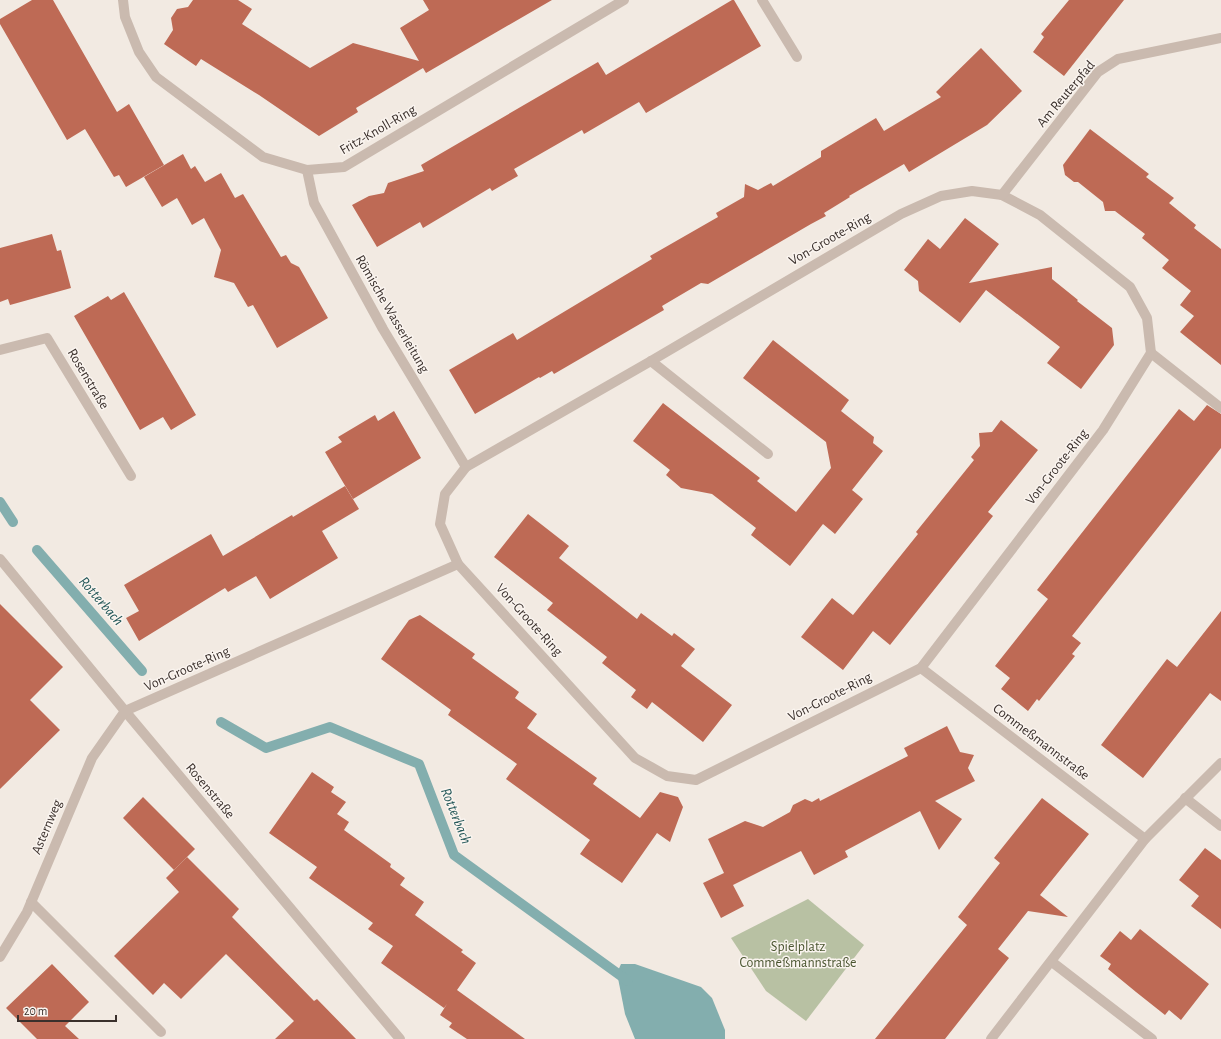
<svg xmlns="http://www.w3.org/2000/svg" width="1221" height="1039" viewBox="0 0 1221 1039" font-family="'Alegreya Sans',sans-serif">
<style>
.green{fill:#b8c1a3}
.water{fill:#83aeae}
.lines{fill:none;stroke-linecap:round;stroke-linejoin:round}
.stream{stroke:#83aeae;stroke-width:10}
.building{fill:#be6a55}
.minor{stroke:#cabaaf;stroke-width:10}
.labels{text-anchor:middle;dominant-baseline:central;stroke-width:3;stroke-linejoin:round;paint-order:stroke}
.street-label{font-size:14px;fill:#3a302c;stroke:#faf4ef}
.park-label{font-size:14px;fill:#4b5631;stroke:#faf4ef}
.water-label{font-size:15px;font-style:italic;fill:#245859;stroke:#faf4ef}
</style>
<rect width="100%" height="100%" fill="#f2eae2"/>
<path class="green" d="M 808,899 L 864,945 L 806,1021 L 766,991 L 731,938 Z"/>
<path class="water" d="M 621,964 L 635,964 L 701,987 L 712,998 L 725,1030 L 725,1039 L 635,1039 L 625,1014 L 617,973 Z"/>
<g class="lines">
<g class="stream">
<path d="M 0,502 L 13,522"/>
<path d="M 37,550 L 142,671"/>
<path d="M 221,722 L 266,748 L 330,727 L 419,764 L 454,855 L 628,981"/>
</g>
</g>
<g class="building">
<path d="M 32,0 L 53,0 L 117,112 L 129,104 L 164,165 L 126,187 L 119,175 L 114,177 L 85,129 L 67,140 L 0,24 L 0,19 Z"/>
<path d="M 193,0 L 238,0 L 252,9 L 242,24 L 310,68 L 353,43 L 419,61 L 400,28 L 429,10 L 423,0 L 552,0 L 426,73 L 423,68 L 356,108 L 358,112 L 319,136 L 259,95 L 201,59 L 196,66 L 164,44 L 173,30 L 171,18 L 177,9 L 188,7 Z"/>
<path d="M 732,0 L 734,0 L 761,46 L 646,113 L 639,102 L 584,134 L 582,130 L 514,169 L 518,176 L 492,191 L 490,188 L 423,228 L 420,222 L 377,247 L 352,205 L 369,196 L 384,193 L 388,183 L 424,171 L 421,165 L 598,62 L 606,75 Z"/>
<path d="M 1069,0 L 1124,0 L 1064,76 L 1033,52 L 1044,37 L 1041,34 Z"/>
<path d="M 981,48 L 1022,91 L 987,125 L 909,172 L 904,164 L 849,196 L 850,197 L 824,213 L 826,216 L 811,224 L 708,284 L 701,283 L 662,306 L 664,310 L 554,374 L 552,371 L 540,378 L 539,377 L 475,414 L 449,370 L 513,333 L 517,340 L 652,259 L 650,256 L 718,217 L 716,213 L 744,197 L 745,184 L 758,190 L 771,183 L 773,186 L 821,157 L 821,151 L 876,118 L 884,131 L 941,97 L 936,92 Z"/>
<path d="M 1090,129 L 1149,174 L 1146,177 L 1174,198 L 1169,203 L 1196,225 L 1194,228 L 1221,249 L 1221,365 L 1180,332 L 1194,316 L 1180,305 L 1191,291 L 1162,268 L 1169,260 L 1142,238 L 1145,234 L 1115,211 L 1105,211 L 1103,202 L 1078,182 L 1074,182 L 1065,175 L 1063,165 Z"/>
<path d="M 183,154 L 191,169 L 195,166 L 205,182 L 221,173 L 235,198 L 243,194 L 281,257 L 286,255 L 291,263 L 299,267 L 328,318 L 277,348 L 253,305 L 248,307 L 234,283 L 214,277 L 221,250 L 204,218 L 192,225 L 177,198 L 162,207 L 144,177 Z"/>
<path d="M 965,218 L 999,244 L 969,283 L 1052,267 L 1052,279 L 1078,300 L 1077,301 L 1112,328 L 1114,345 L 1081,389 L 1047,363 L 1060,347 L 986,290 L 960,323 L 919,291 L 918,281 L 904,270 L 928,239 L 940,249 Z"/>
<path d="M 52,234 L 57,251 L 61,250 L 71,288 L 10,305 L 8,299 L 0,302 L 0,248 Z"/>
<path d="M 124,292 L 196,415 L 171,430 L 163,417 L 140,430 L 74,316 L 108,296 L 111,300 Z"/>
<path d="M 773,340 L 849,400 L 841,411 L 874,437 L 873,443 L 883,451 L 852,490 L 863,499 L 835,534 L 823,524 L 790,566 L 751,535 L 756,528 L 712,494 L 681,488 L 666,475 L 670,470 L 633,441 L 663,403 L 760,478 L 757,481 L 796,512 L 831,468 L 826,442 L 743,378 Z"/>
<path d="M 1207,405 L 1221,414 L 1221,448 L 1072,636 L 1081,643 L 1072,654 L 1075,656 L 1039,701 L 1037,699 L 1028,711 L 1001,689 L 1010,678 L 995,666 L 1048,599 L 1037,590 L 1179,409 L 1194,421 Z"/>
<path d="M 394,411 L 421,458 L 353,499 L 325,452 L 342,442 L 338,437 L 375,415 L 378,421 Z"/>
<path d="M 1001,420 L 1038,450 L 988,512 L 993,516 L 890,645 L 873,631 L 843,670 L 801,637 L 832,598 L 853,615 L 918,534 L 916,532 L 974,460 L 971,457 L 980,446 L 979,433 L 992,432 Z"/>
<path d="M 345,486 L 359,509 L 322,531 L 338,558 L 270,599 L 256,576 L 228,592 L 225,588 L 139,641 L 126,618 L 139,611 L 124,585 L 211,534 L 223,556 L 292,515 L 293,517 Z"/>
<path d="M 528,514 L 569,546 L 559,558 L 637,619 L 641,613 L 672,636 L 674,633 L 695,649 L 681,666 L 732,705 L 703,742 L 652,702 L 647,709 L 631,697 L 636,690 L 602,663 L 607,657 L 547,610 L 553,603 L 494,557 Z"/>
<path d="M 0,604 L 63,667 L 30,700 L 60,730 L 0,789 Z"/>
<path d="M 1221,611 L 1221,701 L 1210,693 L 1143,778 L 1101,745 L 1167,659 L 1177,667 Z"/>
<path d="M 420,615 L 475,654 L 472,658 L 519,692 L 515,698 L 537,714 L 527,728 L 597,778 L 593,784 L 640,818 L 660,792 L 678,797 L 683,807 L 670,842 L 657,833 L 622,883 L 580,854 L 590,840 L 506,779 L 517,764 L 448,715 L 451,710 L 381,659 L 409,620 Z"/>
<path d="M 947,726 L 960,752 L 974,755 L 968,768 L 975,781 L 935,801 L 962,819 L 939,850 L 920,811 L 845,851 L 848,857 L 814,875 L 801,851 L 733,885 L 744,906 L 721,918 L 703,883 L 724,873 L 708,839 L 745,821 L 763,827 L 790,812 L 793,805 L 805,799 L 812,802 L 819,798 L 820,801 L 908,756 L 904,748 Z"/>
<path d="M 312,772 L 334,787 L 331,792 L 346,802 L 337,814 L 349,822 L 344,830 L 391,864 L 390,867 L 405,878 L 400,885 L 424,902 L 415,915 L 463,950 L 461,952 L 476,963 L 457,990 L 525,1039 L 467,1039 L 449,1027 L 452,1023 L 440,1015 L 447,1004 L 444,1008 L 381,963 L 393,946 L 368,929 L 373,923 L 309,878 L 317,867 L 269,833 Z"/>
<path d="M 143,797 L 195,849 L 174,870 L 123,818 Z"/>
<path d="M 1042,798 L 1089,834 L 1040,895 L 1068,917 L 1028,911 L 998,949 L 1009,958 L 945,1039 L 875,1039 L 967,925 L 958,917 L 1000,863 L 994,858 Z"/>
<path d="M 1205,848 L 1221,860 L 1221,929 L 1191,906 L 1199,896 L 1179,880 Z"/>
<path d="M 187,857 L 239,909 L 232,917 L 314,1001 L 317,999 L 356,1039 L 275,1039 L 294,1021 L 226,954 L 181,999 L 164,983 L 153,995 L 114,956 L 179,892 L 166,878 Z"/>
<path d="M 1140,929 L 1209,984 L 1181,1020 L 1169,1010 L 1165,1015 L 1136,992 L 1108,969 L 1111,964 L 1100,956 L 1120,931 L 1131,940 Z"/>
<path d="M 52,964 L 89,1002 L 65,1026 L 79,1039 L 37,1039 L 6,1008 Z"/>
</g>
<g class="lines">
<g class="minor">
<path d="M 123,0 L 125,17 L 139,52 L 156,77 L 263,157 L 307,170 L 344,167 L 624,0"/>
<path d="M 762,0 L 797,57"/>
<path d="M 307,170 L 314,203 L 383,329 L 466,467"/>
<path d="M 972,191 L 1002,195 L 1040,215 L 1130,287 L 1147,318 L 1151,353 L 1103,430 L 921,668 L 696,780 L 667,776 L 635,758 L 458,564 L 440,524 L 445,494 L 466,467 L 651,361 L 901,214 L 941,196 Z"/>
<path d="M 1002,195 L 1098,72 L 1118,59 L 1221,38"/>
<path d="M 0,350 L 47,338 L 131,476"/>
<path d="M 1151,353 L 1221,408"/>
<path d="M 651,361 L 768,454"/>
<path d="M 0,559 L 125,711 L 400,1039"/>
<path d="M 921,668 L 1145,839"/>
<path d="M 1185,798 L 1221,826"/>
<path d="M 31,902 L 161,1032"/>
<path d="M 0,957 L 27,912 L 92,758 L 125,711 L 458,564"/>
<path d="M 1052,962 L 1152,1039"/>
<path d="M 991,1039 L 1145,839 L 1221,763"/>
</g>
</g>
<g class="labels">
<g class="street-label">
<text transform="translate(1066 94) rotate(-50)">Am Reuterpfad</text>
<text transform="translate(378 130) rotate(-30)">Fritz-Knoll-Ring</text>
<text transform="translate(830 239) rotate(-30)">Von-Groote-Ring</text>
<text transform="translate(392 314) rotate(60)">Römische Wasserleitung</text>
<text transform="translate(88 379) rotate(59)">Rosenstraße</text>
<text transform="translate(1057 467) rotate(-52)">Von-Groote-Ring</text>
<text transform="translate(529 620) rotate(48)">Von-Groote-Ring</text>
<text transform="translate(187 669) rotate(-24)">Von-Groote-Ring</text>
<text transform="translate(830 697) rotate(-27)">Von-Groote-Ring</text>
<text transform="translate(1041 742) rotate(37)">Commeßmannstraße</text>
<text transform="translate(210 791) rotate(50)">Rosenstraße</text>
<text transform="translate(47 827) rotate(-67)">Asternweg</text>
</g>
<g class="park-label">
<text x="798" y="947">Spielplatz<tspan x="798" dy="16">Commeßmannstraße</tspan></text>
</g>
<g class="water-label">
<text transform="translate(101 601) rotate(49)">Rotterbach</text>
<text transform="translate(456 816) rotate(68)">Rotterbach</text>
</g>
</g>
<path d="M18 1015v6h98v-6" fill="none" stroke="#3a302c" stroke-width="2"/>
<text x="24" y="1015" font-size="12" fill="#3a302c" stroke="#faf4ef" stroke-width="3" paint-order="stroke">20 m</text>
</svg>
